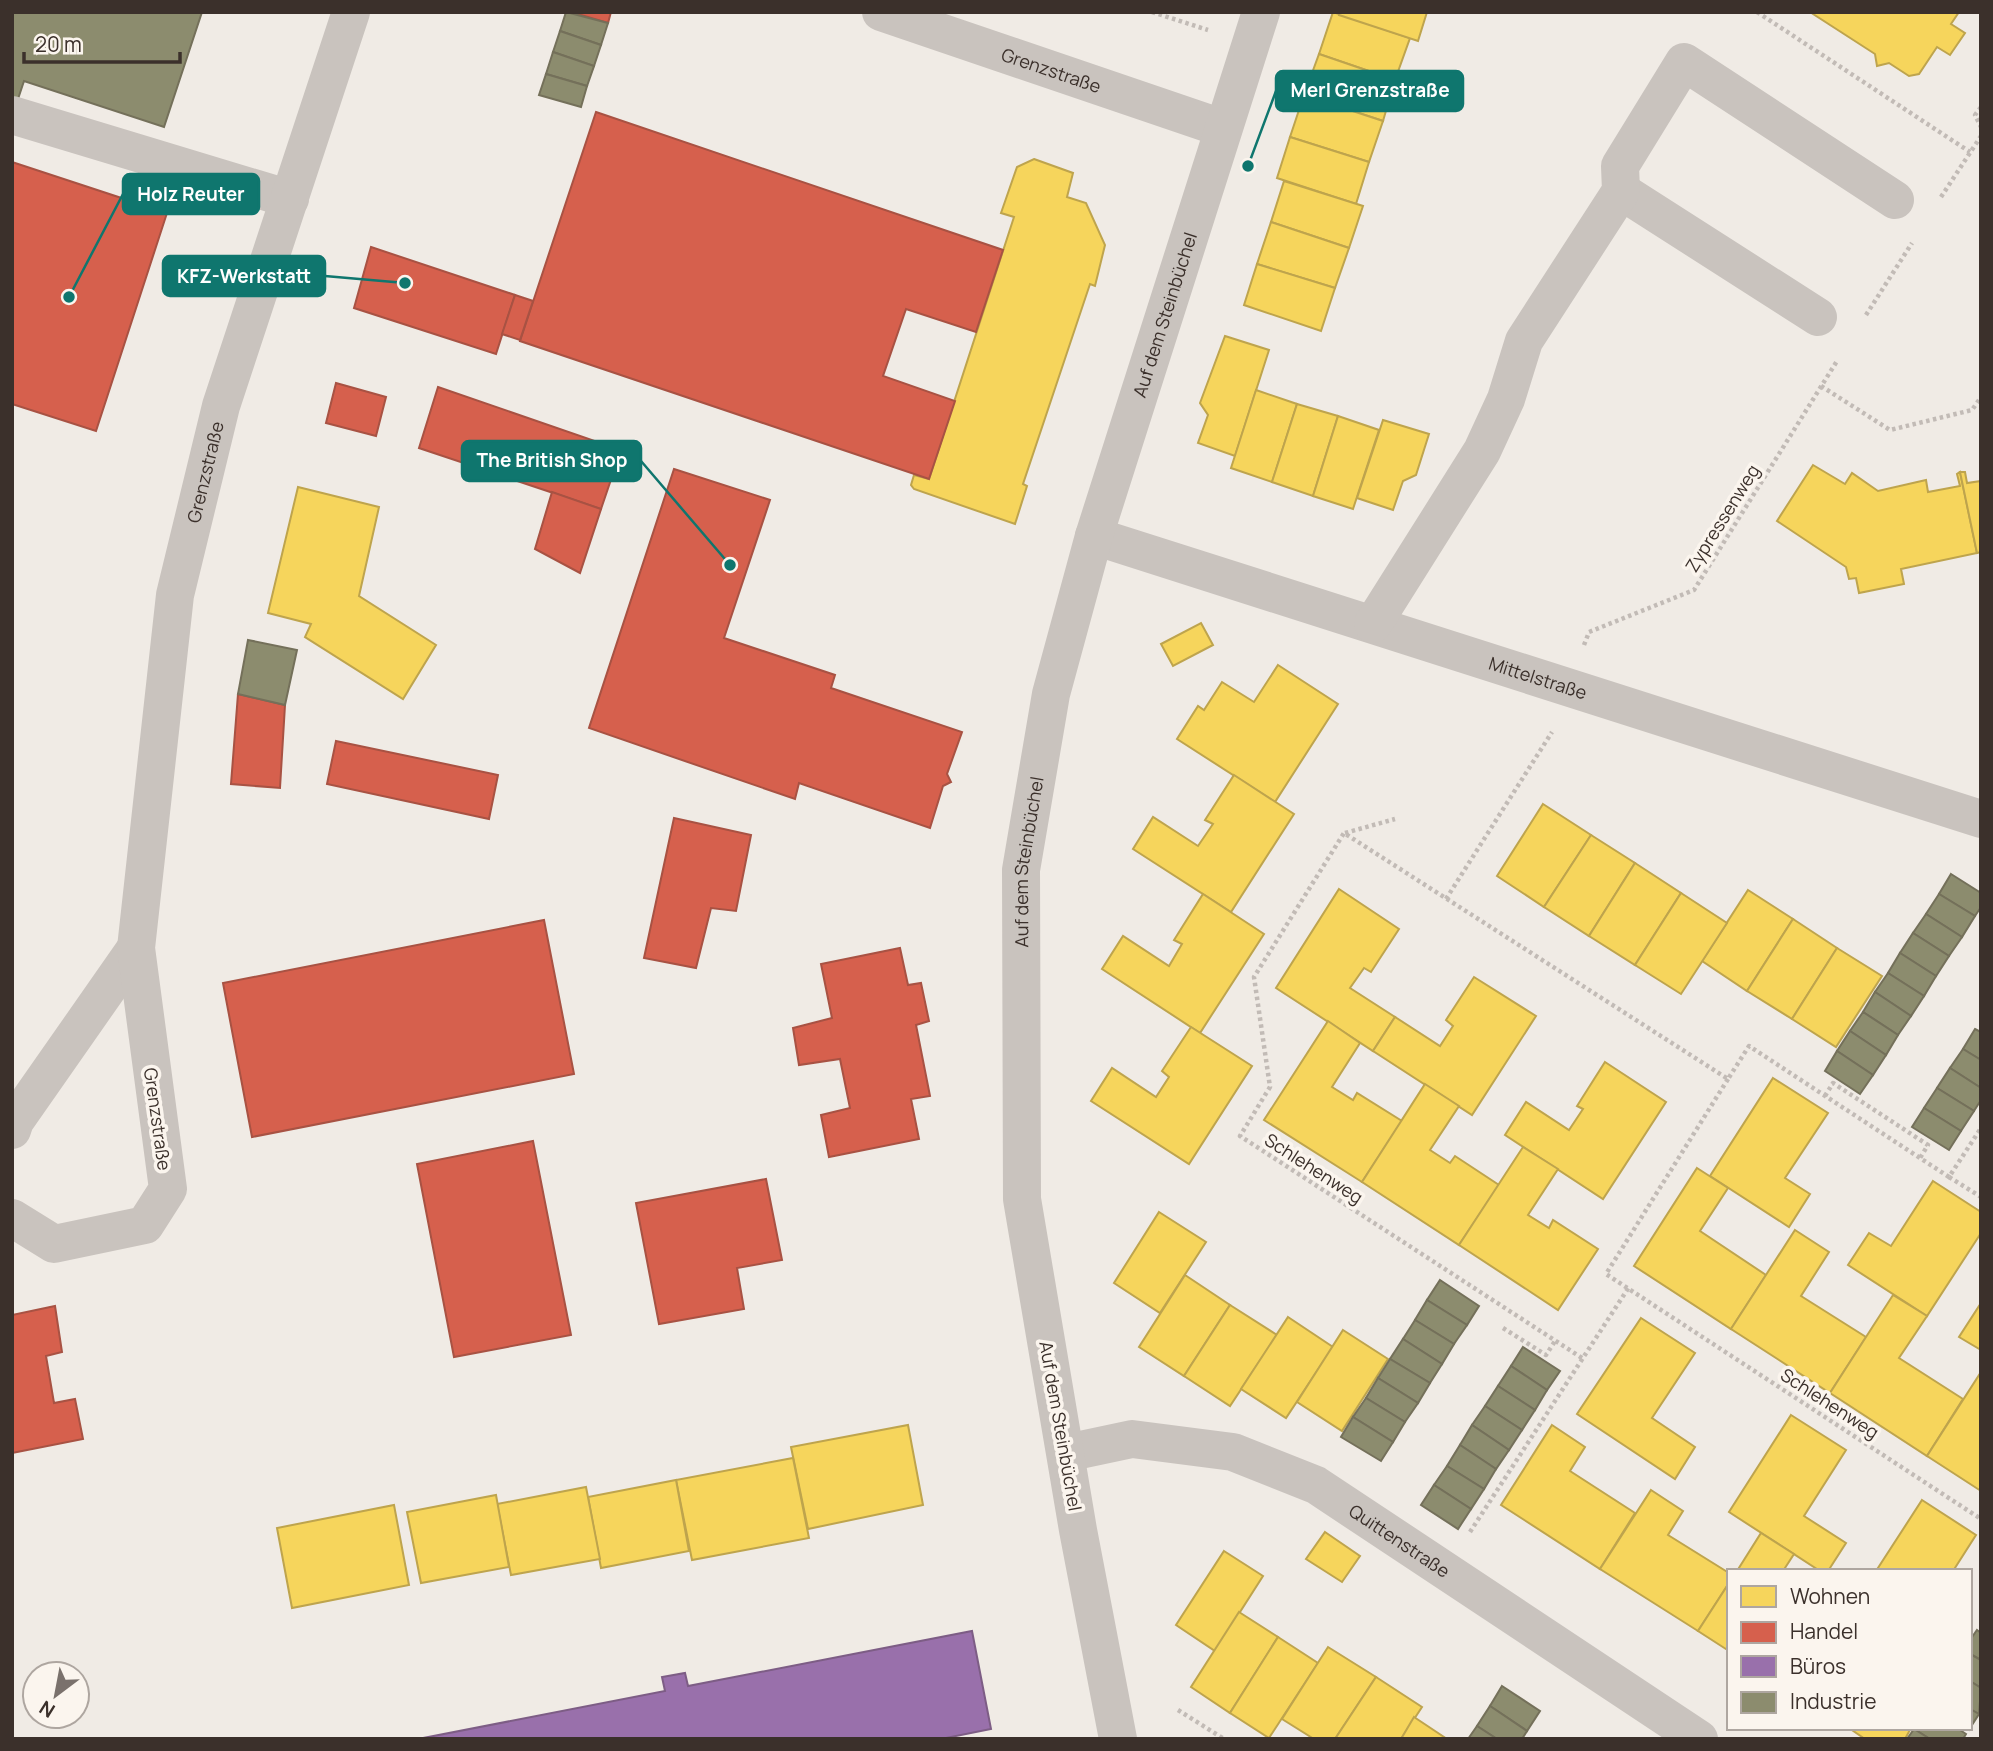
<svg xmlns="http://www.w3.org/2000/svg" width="1993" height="1751" viewBox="0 0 1993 1751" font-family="Manrope,sans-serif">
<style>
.homes{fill:#f6d55c;stroke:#bea44d;stroke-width:2}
.shops{fill:#d6604d;stroke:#a85243;stroke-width:2}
.offices{fill:#9970ab;stroke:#7d5d85;stroke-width:2}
.industry{fill:#8c8c6e;stroke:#74705a;stroke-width:2}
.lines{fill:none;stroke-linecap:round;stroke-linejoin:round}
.path{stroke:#c2bbb6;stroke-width:4.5;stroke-dasharray:3.5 3.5;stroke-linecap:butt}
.minor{stroke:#c9c3be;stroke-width:38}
.labels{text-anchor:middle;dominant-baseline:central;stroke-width:7;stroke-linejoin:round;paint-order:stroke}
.street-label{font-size:18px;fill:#3b302b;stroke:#fbf5ee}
.leader{fill:none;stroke:#0f766e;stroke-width:2.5}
.callout-dot{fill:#0f766e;stroke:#fbf5ee;stroke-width:2.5}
.callout{fill:#0f766e;stroke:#0f766e;stroke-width:2.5}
.callout-label{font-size:19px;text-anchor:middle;font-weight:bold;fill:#fff}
</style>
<rect width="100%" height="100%" fill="#f0ebe5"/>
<g class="homes">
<path d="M 1333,12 L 1410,38 L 1395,80 L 1319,54 Z"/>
<path d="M 1340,12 L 1427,12 L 1418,41 L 1339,15 Z"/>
<path d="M 1810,12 L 1959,12 L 1951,24 L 1965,33 L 1950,55 L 1937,47 L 1919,74 L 1909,76 L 1889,63 L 1877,66 L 1875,54 Z"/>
<path d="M 1319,54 L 1395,80 L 1383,121 L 1304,95 Z"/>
<path d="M 1304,95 L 1383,121 L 1369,162 L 1290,137 Z"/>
<path d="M 1290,137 L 1369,162 L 1356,204 L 1277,178 Z"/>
<path d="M 1034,159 L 1073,173 L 1067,197 L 1086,203 L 1105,245 L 1095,286 L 1090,284 L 1023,484 L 1027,486 L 1015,524 L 914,489 L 911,485 L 914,475 L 929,479 L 1014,217 L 1001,213 L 1017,167 Z"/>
<path d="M 1284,181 L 1363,206 L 1349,248 L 1271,222 Z"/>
<path d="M 1271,222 L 1349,248 L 1335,288 L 1257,264 Z"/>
<path d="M 1257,264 L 1335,288 L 1321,331 L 1244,305 Z"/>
<path d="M 1225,336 L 1269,350 L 1235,456 L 1198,443 L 1208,415 L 1200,403 Z"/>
<path d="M 1256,390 L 1297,404 L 1272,482 L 1231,468 Z"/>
<path d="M 1297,404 L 1338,416 L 1313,496 L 1272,482 Z"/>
<path d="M 1338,416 L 1379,430 L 1353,509 L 1313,496 Z"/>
<path d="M 1383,420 L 1429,434 L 1416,475 L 1403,481 L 1393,510 L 1357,498 Z"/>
<path d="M 1813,465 L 1845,484 L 1852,473 L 1878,491 L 1926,480 L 1928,492 L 1960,486 L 1957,474 L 1960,472 L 1977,553 L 1901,569 L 1904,584 L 1859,593 L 1856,578 L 1849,579 L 1846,567 L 1777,521 Z"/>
<path d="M 1960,472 L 1965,472 L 1967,483 L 1981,481 L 1981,552 L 1977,553 Z"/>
<path d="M 298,487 L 379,507 L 359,596 L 436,645 L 403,699 L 305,637 L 311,624 L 268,613 Z"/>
<path d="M 1201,623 L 1213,645 L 1173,666 L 1161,644 Z"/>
<path d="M 1278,665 L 1338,704 L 1275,802 L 1177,739 L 1198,706 L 1204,710 L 1222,682 L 1254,702 Z"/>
<path d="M 1234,775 L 1294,814 L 1231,912 L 1133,849 L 1153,817 L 1198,846 L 1213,824 L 1205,820 Z"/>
<path d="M 1543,804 L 1591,835 L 1544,907 L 1497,876 Z"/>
<path d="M 1591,835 L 1635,863 L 1589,936 L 1544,907 Z"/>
<path d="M 1635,863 L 1681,893 L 1635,965 L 1589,936 Z"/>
<path d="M 1339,889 L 1399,929 L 1371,972 L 1364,968 L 1350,988 L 1395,1017 L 1373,1051 L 1276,988 Z"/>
<path d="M 1748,890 L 1793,919 L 1747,991 L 1702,961 Z"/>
<path d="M 1681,893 L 1727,923 L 1681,994 L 1635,965 Z"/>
<path d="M 1203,894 L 1264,934 L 1200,1033 L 1102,969 L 1123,936 L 1169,966 L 1182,944 L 1174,940 Z"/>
<path d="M 1793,919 L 1837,948 L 1792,1019 L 1747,991 Z"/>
<path d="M 1837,948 L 1882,976 L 1836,1047 L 1792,1019 Z"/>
<path d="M 1474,977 L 1536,1016 L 1472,1115 L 1373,1051 L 1395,1017 L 1440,1046 L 1453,1026 L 1446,1020 Z"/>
<path d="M 1328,1021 L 1360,1043 L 1332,1087 L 1353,1100 L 1357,1093 L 1402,1121 L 1362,1182 L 1264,1120 Z"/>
<path d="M 1191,1027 L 1252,1066 L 1189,1164 L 1091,1101 L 1112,1068 L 1156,1097 L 1169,1077 L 1162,1071 Z"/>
<path d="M 1605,1062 L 1666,1102 L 1603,1199 L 1505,1135 L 1526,1102 L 1569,1130 L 1583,1109 L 1577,1106 Z"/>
<path d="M 1773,1078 L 1828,1113 L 1785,1178 L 1810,1194 L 1789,1227 L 1710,1176 Z"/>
<path d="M 1425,1084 L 1459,1106 L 1430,1150 L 1450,1163 L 1455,1156 L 1499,1185 L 1459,1245 L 1362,1182 Z"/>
<path d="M 1523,1147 L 1558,1169 L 1528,1215 L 1549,1228 L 1553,1220 L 1598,1249 L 1558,1310 L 1459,1245 Z"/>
<path d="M 1697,1168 L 1728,1188 L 1700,1231 L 1766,1275 L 1731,1329 L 1634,1266 Z"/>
<path d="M 1933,1181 L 1981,1212 L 1981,1233 L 1927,1316 L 1848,1265 L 1869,1233 L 1891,1246 Z"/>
<path d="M 1159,1212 L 1206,1242 L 1160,1313 L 1114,1283 Z"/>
<path d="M 1795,1230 L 1829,1252 L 1801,1296 L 1866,1337 L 1830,1393 L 1731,1329 Z"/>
<path d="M 1185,1275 L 1230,1305 L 1184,1376 L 1139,1347 Z"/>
<path d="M 1893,1295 L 1927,1316 L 1899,1358 L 1963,1399 L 1927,1456 L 1830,1393 Z"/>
<path d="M 1981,1303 L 1981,1350 L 1959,1337 Z"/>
<path d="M 1230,1305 L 1277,1335 L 1230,1406 L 1184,1376 Z"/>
<path d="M 1288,1317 L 1333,1347 L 1286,1418 L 1241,1389 Z"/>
<path d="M 1641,1318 L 1695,1353 L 1652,1418 L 1695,1447 L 1675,1479 L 1577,1414 Z"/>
<path d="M 1343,1330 L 1388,1359 L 1342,1431 L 1297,1402 Z"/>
<path d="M 1981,1372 L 1981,1491 L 1927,1456 Z"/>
<path d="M 1791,1415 L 1846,1450 L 1804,1516 L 1846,1543 L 1828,1571 L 1820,1571 L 1729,1512 Z"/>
<path d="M 908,1425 L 923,1505 L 808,1529 L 791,1447 Z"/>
<path d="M 1552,1425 L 1585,1447 L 1570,1471 L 1635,1513 L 1600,1569 L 1501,1505 Z"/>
<path d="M 793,1458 L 809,1538 L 692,1560 L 676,1480 Z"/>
<path d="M 676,1480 L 689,1551 L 601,1568 L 588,1497 Z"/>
<path d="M 586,1487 L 600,1559 L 511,1575 L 497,1504 Z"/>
<path d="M 1651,1490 L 1683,1511 L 1668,1535 L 1729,1573 L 1729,1583 L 1698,1631 L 1600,1569 Z"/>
<path d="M 496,1495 L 509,1567 L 421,1583 L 407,1512 Z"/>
<path d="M 1922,1500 L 1976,1535 L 1953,1571 L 1876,1571 Z"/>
<path d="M 394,1505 L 409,1585 L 292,1608 L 277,1528 Z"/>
<path d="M 1325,1532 L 1360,1556 L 1342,1582 L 1306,1559 Z"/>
<path d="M 1761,1533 L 1794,1554 L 1783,1571 L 1737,1571 Z"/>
<path d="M 1224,1551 L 1263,1576 L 1215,1651 L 1176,1625 Z"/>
<path d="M 1729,1583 L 1729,1651 L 1698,1631 Z"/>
<path d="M 1239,1612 L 1278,1637 L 1230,1713 L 1191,1687 Z"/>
<path d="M 1278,1637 L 1318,1663 L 1269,1738 L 1230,1713 Z"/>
<path d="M 1328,1647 L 1376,1677 L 1335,1739 L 1314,1739 L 1282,1719 Z"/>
<path d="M 1376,1677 L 1422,1707 L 1401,1739 L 1335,1739 Z"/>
<path d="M 1414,1717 L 1447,1739 L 1401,1739 Z"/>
<path d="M 1849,1728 L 1911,1728 L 1905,1739 L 1865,1739 Z"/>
</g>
<g class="shops">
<path d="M 571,12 L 611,12 L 608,23 Z"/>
<path d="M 596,112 L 1003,250 L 976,332 L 906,309 L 883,376 L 955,401 L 929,479 L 520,341 Z"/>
<path d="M 12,162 L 167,213 L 96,431 L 12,404 Z"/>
<path d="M 371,247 L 515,295 L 496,354 L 354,308 Z"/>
<path d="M 515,295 L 533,301 L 520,340 L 502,334 Z"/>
<path d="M 336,383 L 386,397 L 376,436 L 326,423 Z"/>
<path d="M 438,387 L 621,450 L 601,509 L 419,448 Z"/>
<path d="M 674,469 L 770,500 L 724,638 L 835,675 L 831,688 L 962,732 L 947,774 L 951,782 L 943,786 L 930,828 L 799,783 L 795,799 L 589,728 Z"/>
<path d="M 552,492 L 601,509 L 580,573 L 535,549 Z"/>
<path d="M 238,694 L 285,705 L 280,788 L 231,784 Z"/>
<path d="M 336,741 L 498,775 L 489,819 L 327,784 Z"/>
<path d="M 674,818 L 751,835 L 736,911 L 711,908 L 696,968 L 644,958 Z"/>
<path d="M 544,920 L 574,1074 L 252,1137 L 223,983 Z"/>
<path d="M 900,948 L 908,985 L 921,983 L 929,1021 L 916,1025 L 930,1096 L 911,1099 L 919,1139 L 829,1157 L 821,1115 L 850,1108 L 840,1059 L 799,1065 L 793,1028 L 832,1018 L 821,964 Z"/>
<path d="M 533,1141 L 571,1335 L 454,1357 L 417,1164 Z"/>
<path d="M 766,1179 L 782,1260 L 737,1268 L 744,1309 L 659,1324 L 636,1203 Z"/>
<path d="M 55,1306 L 62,1352 L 46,1356 L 54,1403 L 75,1399 L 83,1439 L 12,1453 L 12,1315 Z"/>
</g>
<path class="offices" d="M 972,1631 L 991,1729 L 941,1739 L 418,1739 L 665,1691 L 662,1677 L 685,1673 L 688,1686 Z"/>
<g class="industry">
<path d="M 12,12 L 202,12 L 164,127 L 24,81 L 18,99 L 12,97 Z"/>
<path d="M 566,12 L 608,23 L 601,45 L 560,31 Z"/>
<path d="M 560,31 L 601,45 L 594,66 L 553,52 Z"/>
<path d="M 553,52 L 594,66 L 587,86 L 546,74 Z"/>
<path d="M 546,74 L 587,86 L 581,107 L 539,95 Z"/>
<path d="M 248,640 L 297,650 L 285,705 L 238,694 Z"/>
<path d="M 1951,874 L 1981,893 L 1981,907 L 1975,916 L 1939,894 Z"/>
<path d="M 1939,894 L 1975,916 L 1962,937 L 1926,914 Z"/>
<path d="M 1926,914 L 1962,937 L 1949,956 L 1913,933 Z"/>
<path d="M 1913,933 L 1949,956 L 1936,976 L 1900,953 Z"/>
<path d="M 1900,953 L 1936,976 L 1924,996 L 1888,973 Z"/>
<path d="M 1888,973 L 1924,996 L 1911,1016 L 1875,992 Z"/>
<path d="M 1875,992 L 1911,1016 L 1898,1035 L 1863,1012 Z"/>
<path d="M 1863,1012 L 1898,1035 L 1886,1055 L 1850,1031 Z"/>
<path d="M 1975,1029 L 1981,1032 L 1981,1060 L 1963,1049 Z"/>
<path d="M 1850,1031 L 1886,1055 L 1873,1075 L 1837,1051 Z"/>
<path d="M 1963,1049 L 1981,1060 L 1981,1088 L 1950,1068 Z"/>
<path d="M 1837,1051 L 1873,1075 L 1860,1094 L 1825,1071 Z"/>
<path d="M 1950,1068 L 1981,1088 L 1981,1100 L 1974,1111 L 1937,1088 Z"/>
<path d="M 1937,1088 L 1974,1111 L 1961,1131 L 1924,1108 Z"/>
<path d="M 1924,1108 L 1961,1131 L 1949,1150 L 1912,1127 Z"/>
<path d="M 1440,1280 L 1479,1306 L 1467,1325 L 1427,1300 Z"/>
<path d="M 1427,1300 L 1467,1325 L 1454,1344 L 1415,1320 Z"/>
<path d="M 1415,1320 L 1454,1344 L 1442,1364 L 1403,1339 Z"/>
<path d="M 1403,1339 L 1442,1364 L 1430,1383 L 1390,1359 Z"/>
<path d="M 1523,1347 L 1560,1371 L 1547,1390 L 1511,1366 Z"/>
<path d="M 1390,1359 L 1430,1383 L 1418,1403 L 1378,1378 Z"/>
<path d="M 1511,1366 L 1547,1390 L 1535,1410 L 1498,1386 Z"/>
<path d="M 1378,1378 L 1418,1403 L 1405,1422 L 1366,1398 Z"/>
<path d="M 1498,1386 L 1535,1410 L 1522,1430 L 1485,1406 Z"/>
<path d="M 1366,1398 L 1405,1422 L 1393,1442 L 1353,1417 Z"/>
<path d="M 1485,1406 L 1522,1430 L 1509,1450 L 1472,1425 Z"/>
<path d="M 1353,1417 L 1393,1442 L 1381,1461 L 1341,1437 Z"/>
<path d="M 1472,1425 L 1509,1450 L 1496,1469 L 1460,1445 Z"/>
<path d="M 1460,1445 L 1496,1469 L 1484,1489 L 1447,1466 Z"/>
<path d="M 1447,1466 L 1484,1489 L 1471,1509 L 1434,1485 Z"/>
<path d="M 1434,1485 L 1471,1509 L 1458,1529 L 1421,1505 Z"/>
<path d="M 1977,1630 L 1981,1633 L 1981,1660 L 1970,1654 L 1970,1640 Z"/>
<path d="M 1970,1654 L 1981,1660 L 1981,1688 L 1970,1681 Z"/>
<path d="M 1970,1681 L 1981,1688 L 1979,1714 L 1970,1709 Z"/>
<path d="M 1502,1686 L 1540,1711 L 1527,1731 L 1490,1706 Z"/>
<path d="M 1490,1706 L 1527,1731 L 1522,1739 L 1497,1739 L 1477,1726 Z"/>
<path d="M 1970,1709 L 1979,1714 L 1970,1728 Z"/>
<path d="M 1477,1726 L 1497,1739 L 1468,1739 Z"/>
<path d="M 1957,1728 L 1966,1734 L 1963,1739 L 1930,1739 L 1914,1729 Z"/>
<path d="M 1914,1729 L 1930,1739 L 1907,1739 Z"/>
</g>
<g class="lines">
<g class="path">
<path d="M 1152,12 L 1208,30"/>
<path d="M 1757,12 L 1970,152"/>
<path d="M 1981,107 L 1975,115 L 1981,127"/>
<path d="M 1941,197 L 1981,136"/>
<path d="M 1866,315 L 1912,243"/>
<path d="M 1821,386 L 1890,430 L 1972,410 L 1981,397"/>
<path d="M 1584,645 L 1589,632 L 1694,590 L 1837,361"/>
<path d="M 1345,833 L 1395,819"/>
<path d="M 1446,899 L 1552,732"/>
<path d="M 1728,1079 L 1606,1274 L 1981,1519"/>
<path d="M 1825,1096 L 1833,1083 L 1928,1145 L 1920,1158"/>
<path d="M 1949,1177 L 1981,1197"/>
<path d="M 1503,1328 L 1546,1355 L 1555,1341"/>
<path d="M 1582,1358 L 1240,1136 L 1270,1087 L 1254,977 L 1344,833 L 1728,1079 L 1749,1046 L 1949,1177 L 1981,1128"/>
<path d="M 1470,1532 L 1629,1287"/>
<path d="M 1178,1710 L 1224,1739"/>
</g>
<g class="minor">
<path id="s1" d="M 881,12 L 1222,128"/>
<path d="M 12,115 L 290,199"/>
<path d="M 1621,191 L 1818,317"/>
<path id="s2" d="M 1094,536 L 1981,819"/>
<path d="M 1373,624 L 1482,451 L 1506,399 L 1524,341 L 1621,191 L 1620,166 L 1684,62 L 1895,200"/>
<path d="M 12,1130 L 15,1121 L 136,948"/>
<path id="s3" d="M 12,1218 L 54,1244 L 145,1225 L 168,1189 L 136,948 L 175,595 L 221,406 L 351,12"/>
<path id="s4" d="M 1066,1453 L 1132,1439 L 1233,1452 L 1316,1485 L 1699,1739"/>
<path id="s5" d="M 1118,1739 L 1078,1530 L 1022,1199 L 1021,870 L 1051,694 L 1094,536 L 1261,12"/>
</g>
</g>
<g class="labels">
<g class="street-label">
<text stroke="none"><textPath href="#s1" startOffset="180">Grenzstraße</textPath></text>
<text stroke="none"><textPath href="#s5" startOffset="1452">Auf dem Steinbüchel</textPath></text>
<text stroke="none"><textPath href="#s3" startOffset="910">Grenzstraße</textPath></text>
<text transform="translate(1722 518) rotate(-58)">Zypressenweg</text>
<text stroke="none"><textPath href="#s2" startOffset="466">Mittelstraße</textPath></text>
<text stroke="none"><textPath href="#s5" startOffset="886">Auf dem Steinbüchel</textPath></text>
<text transform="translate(158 1119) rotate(82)">Grenzstraße</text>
<text transform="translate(1314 1168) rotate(33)">Schlehenweg</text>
<text transform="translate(1830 1403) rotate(33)">Schlehenweg</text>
<text transform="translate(1061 1426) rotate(80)">Auf dem Steinbüchel</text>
<text stroke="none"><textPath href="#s4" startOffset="359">Quittenstraße</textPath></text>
</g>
</g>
<path class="leader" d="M1248 166L1276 91M69 297L123 194M405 283L325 276M730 565L641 461"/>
<g class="callout-dot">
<circle cx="1248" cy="166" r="7"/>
<circle cx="69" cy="297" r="7"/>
<circle cx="405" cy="283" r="7"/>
<circle cx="730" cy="565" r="7"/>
</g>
<g class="callout">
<rect x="1276" y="71" width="187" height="40" rx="7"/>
<rect x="123" y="174" width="136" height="40" rx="7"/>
<rect x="163" y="256" width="162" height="40" rx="7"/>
<rect x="462" y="441" width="179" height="40" rx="7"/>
</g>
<g class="callout-label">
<text x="1370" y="97">Merl Grenzstraße</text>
<text x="191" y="201">Holz Reuter</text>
<text x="244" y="283">KFZ-Werkstatt</text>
<text x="552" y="467">The British Shop</text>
</g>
<rect width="1993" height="1751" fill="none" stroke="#3b302b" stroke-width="28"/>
<rect x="1727" y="1569" width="245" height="161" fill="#fbf5ee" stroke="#aea6a0" stroke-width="2"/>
<rect x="1741" y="1586" width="35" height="21" fill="#f6d55c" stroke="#aea6a0" stroke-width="2"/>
<text x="1790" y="1604" font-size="21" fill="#3b302b">Wohnen</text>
<rect x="1741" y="1622" width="35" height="21" fill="#d6604d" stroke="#aea6a0" stroke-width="2"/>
<text x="1790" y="1639" font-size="21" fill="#3b302b">Handel</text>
<rect x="1741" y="1656" width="35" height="21" fill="#9970ab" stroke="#aea6a0" stroke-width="2"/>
<text x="1790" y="1674" font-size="21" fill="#3b302b">Büros</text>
<rect x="1741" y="1692" width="35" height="21" fill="#8c8c6e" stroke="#aea6a0" stroke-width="2"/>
<text x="1790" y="1709" font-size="21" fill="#3b302b">Industrie</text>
<g transform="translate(56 1695) rotate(212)"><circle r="33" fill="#fbf5ee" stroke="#aea6a0" stroke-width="2"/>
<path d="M0-5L12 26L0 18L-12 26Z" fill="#7a716c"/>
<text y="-10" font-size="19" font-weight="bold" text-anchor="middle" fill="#3b302b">N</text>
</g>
<path d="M24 52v10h156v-10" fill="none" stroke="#3b302b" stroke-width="3.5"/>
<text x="35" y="52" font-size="21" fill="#3b302b" stroke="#fbf5ee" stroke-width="5" paint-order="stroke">20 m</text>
</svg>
